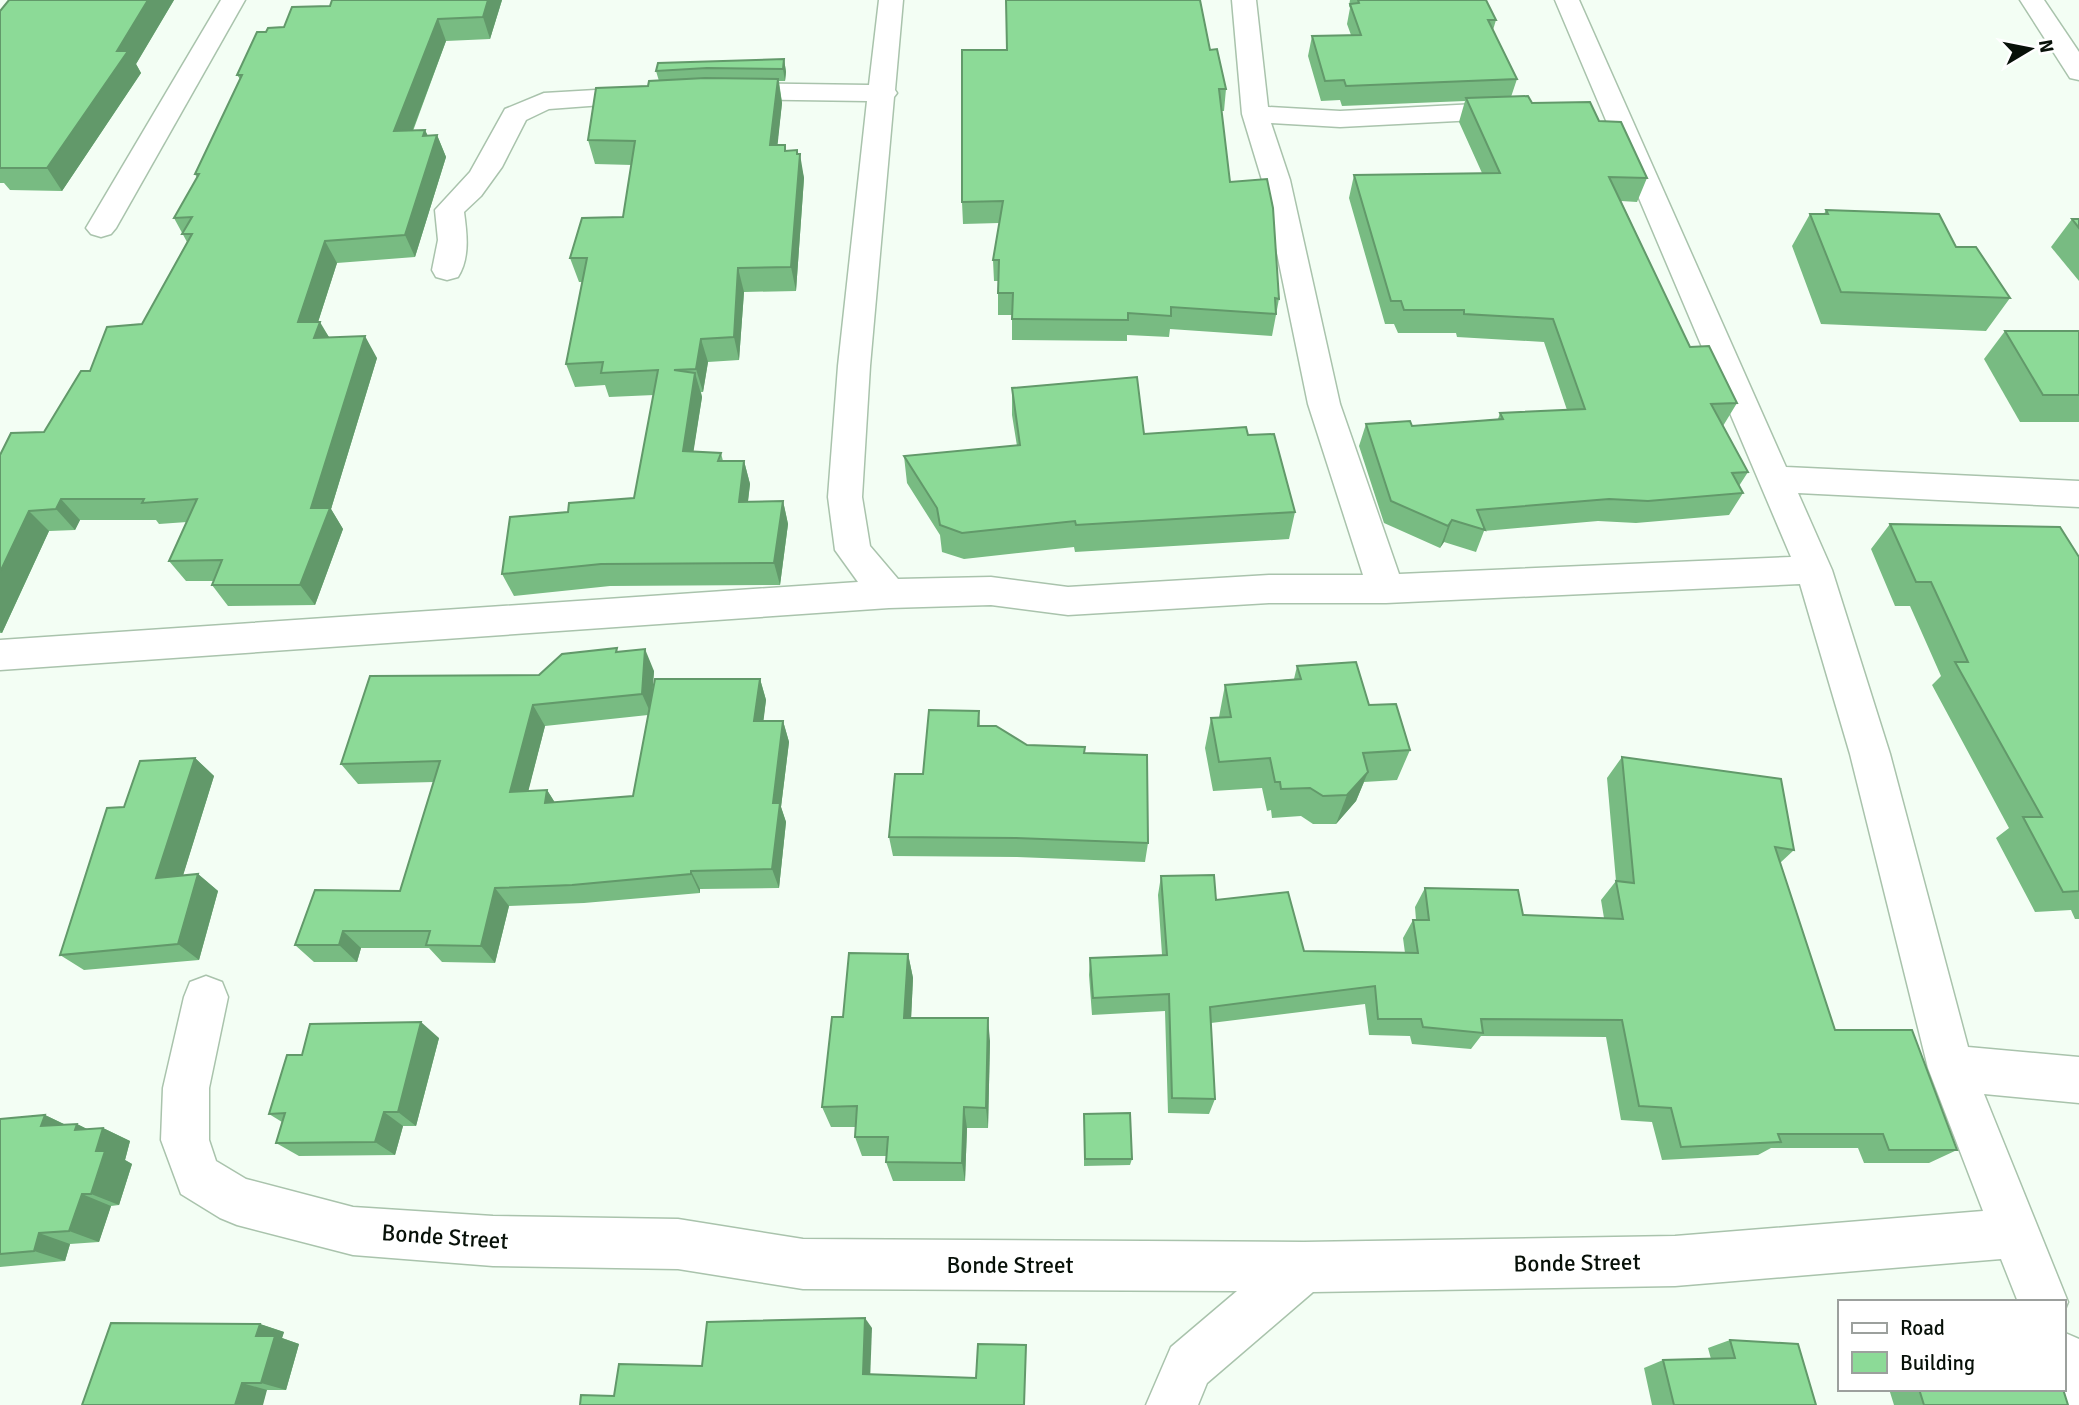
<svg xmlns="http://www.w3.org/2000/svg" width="2079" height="1405" viewBox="0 0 2079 1405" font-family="Signika,sans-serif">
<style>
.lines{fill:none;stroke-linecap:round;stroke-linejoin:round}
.street-casing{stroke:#a9c3ac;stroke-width:3}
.street{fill:#fff;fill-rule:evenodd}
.wall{fill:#78bb82;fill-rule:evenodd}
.shaded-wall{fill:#62996a}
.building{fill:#8cda97;stroke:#62996a;stroke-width:2}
.labels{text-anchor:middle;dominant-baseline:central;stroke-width:7;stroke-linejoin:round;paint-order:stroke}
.near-street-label{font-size:23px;fill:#081109;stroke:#fff}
</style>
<rect width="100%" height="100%" fill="#f3fef4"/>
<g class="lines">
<g class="street-casing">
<g id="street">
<path d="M 221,0 L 245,0 L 116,228 L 111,234 L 101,237 L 91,234 L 86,228 Z"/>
<path d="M 879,0 L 903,0 L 895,90 L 897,93 L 894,97 L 870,366 L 862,497 L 870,546 L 898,579 L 991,577 L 1068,587 L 1269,575 L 1363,575 L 1308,404 L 1262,180 L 1242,114 L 1232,0 L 1256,0 L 1268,107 L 1340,111 L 1515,102 L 1524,104 L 1528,110 L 1524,116 L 1515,118 L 1340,127 L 1271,123 L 1290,180 L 1340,404 L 1399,574 L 1791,557 L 1555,0 L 1579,0 L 1786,467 L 2079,481 L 2079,507 L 1798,493 L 1832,570 L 1890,754 L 1968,1047 L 2079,1057 L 2079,1103 L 1984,1094 L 2068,1302 L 2063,1314 L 2063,1302 L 2018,1302 L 2001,1259 L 1675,1286 L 1313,1292 L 1207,1383 L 1198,1405 L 1146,1405 L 1171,1347 L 1237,1291 L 803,1289 L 678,1269 L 493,1266 L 353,1255 L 237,1225 L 220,1218 L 181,1194 L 161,1140 L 163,1088 L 184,997 L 190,982 L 206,976 L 222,982 L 228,997 L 209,1088 L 209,1140 L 216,1161 L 246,1179 L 353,1207 L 493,1216 L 678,1219 L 803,1239 L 1304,1242 L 1675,1236 L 1983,1211 L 1928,1068 L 1850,754 L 1800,584 L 1386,603 L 1269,603 L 1068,615 L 991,605 L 889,608 L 0,670 L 0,640 L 858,582 L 835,550 L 828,497 L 838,366 L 867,101 L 728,99 L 719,97 L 715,91 L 719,85 L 728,83 L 869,85 Z"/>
<path d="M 2020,0 L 2044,0 L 2079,52 L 2079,80 L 2070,78 Z"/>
<path d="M 647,87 L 656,89 L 660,95 L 656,101 L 549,109 L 526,120 L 502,167 L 481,196 L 464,212 C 467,234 470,258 458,277 L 447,280 L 436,277 L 432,270 L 438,240 L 435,210 L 470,172 L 505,109 L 544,93 Z"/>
<path d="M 2063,1332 L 2079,1339 L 2079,1405 L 2055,1405 L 2049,1389 L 2063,1389 Z"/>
</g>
</g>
<use href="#street" class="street"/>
</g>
<g class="wall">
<path d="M 9,0 L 174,0 L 136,64 L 141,73 L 62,191 L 10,190 L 4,183 L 0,183 L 0,11 Z"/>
<path d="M 502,0 L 490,39 L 446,41 L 413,131 L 425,130 L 428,136 L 437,135 L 446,157 L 415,257 L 337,263 L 318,322 L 329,337 L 377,358 L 331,509 L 343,529 L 315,605 L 228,606 L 212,585 L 214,581 L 186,581 L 169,561 L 187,522 L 159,524 L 156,520 L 80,520 L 75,530 L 49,531 L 2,633 L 0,633 L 0,455 L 44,432 L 90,371 L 142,324 L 187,242 L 174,218 L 197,178 L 195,174 L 240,79 L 237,75 L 266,32 L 284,27 Z"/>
<path d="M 1350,0 L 1486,0 L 1496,20 L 1493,30 L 1517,79 L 1511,97 L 1599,121 L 1647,178 L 1637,202 L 1621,201 L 1690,347 L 1737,403 L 1723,426 L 1748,472 L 1739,486 L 1743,493 L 1729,515 L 1636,523 L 1598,521 L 1484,531 L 1476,552 L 1444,542 L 1440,548 L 1384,523 L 1359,446 L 1366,424 L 1412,426 L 1498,419 L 1500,413 L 1567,410 L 1544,342 L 1457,337 L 1456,333 L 1398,333 L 1394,324 L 1385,324 L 1349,198 L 1354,175 L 1482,173 L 1459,122 L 1465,101 L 1342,106 L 1340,100 L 1321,101 L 1308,56 L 1312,36 L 1351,35 L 1347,24 L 1350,8 L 1349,6 Z"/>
<path d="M 1210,50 L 1226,89 L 1224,111 L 1221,111 L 1230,182 L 1279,299 L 1272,336 L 1170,329 L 1169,337 L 1127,335 L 1127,341 L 1012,340 L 1012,315 L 998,315 L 998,281 L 994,281 L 993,260 L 999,223 L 963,224 L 962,202 Z"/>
<path d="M 784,59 L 786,72 L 785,81 L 779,81 L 782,103 L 777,145 L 785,145 L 786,151 L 797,150 L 804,178 L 796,291 L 744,292 L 739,360 L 708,362 L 703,392 L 701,392 L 702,397 L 693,452 L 721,453 L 723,461 L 744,461 L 750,484 L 748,502 L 783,501 L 788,524 L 780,585 L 610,586 L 514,596 L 502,574 L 568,512 L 634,498 L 654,395 L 609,397 L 605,385 L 575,387 L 566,364 L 583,282 L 579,282 L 570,258 L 623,217 L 632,165 L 595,164 L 588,140 L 648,86 L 659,81 L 656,71 Z"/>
<path d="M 1826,210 L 1956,247 L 2010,298 L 1986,331 L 1821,324 L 1792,246 L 1810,214 L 1824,214 Z"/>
<path d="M 2072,219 L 2079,219 L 2079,281 L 2051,247 Z"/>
<path d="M 2005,331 L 2079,331 L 2079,422 L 2020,422 L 1984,359 Z"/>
<path d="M 1012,388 L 1144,434 L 1248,435 L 1295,512 L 1289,539 L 1075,552 L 1074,547 L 964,559 L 942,552 L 940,535 L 907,483 L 904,456 L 1017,446 L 1012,415 Z"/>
<path d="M 1890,524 L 2079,557 L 2079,919 L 2075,919 L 2071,910 L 2035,912 L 1996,838 L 2009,828 L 1932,685 L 1941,676 L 1910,606 L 1895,606 L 1871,549 Z"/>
<path d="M 619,652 L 654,671 L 652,695 L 760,679 L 766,700 L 763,721 L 783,721 L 789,742 L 781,807 L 786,822 L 779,888 L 700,889 L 700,893 L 584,903 L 509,906 L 495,963 L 442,962 L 429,948 L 361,948 L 357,962 L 314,962 L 295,945 L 400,891 L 434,782 L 358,784 L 341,764 L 539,675 ZM 648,715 L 633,796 L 555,803 L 547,790 L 528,791 L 545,726 Z"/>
<path d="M 1297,666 L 1369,705 L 1410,750 L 1397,780 L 1364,782 L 1356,801 L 1336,824 L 1313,824 L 1301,816 L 1272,818 L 1271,810 L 1267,811 L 1262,788 L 1213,791 L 1205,748 L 1211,718 L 1219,717 L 1225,685 L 1294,679 Z"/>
<path d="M 979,711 L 980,726 L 1027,745 L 1084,753 L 1148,843 L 1145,862 L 1017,857 L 893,856 L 889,837 L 923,774 Z"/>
<path d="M 1622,757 L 1794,850 L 1780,863 L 1835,1030 L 1957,1150 L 1929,1163 L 1864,1163 L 1858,1148 L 1771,1148 L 1758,1155 L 1662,1160 L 1652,1122 L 1621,1120 L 1606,1037 L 1481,1036 L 1471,1049 L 1412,1044 L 1410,1036 L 1369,1035 L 1365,1004 L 1211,1023 L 1215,1099 L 1209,1114 L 1168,1113 L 1165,1011 L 1092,1015 L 1089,975 L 1090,958 L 1162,955 L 1158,895 L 1161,876 L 1216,900 L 1304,951 L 1405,953 L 1403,938 L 1413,920 L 1416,920 L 1415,907 L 1425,888 L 1523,915 L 1604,918 L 1601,900 L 1616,881 L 1607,778 Z"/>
<path d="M 195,758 L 214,776 L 183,875 L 198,874 L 218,891 L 199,960 L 84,970 L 60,955 L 124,807 Z"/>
<path d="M 908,954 L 913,978 L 911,1018 L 990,1041 L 988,1128 L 967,1128 L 965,1181 L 893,1181 L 886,1162 L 887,1156 L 862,1156 L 855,1137 L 856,1127 L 831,1127 L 822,1107 L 843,1017 Z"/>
<path d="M 439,1038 L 416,1126 L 403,1126 L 395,1155 L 299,1156 L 276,1143 L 282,1122 L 269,1114 L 302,1055 Z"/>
<path d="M 1084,1114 L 1132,1159 L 1130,1165 L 1084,1166 Z"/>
<path d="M 45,1115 L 66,1125 L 77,1124 L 87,1129 L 103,1128 L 130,1141 L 125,1160 L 132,1164 L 119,1205 L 111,1206 L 99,1242 L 70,1244 L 65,1261 L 0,1267 L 0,1119 Z"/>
<path d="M 260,1324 L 284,1332 L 282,1338 L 299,1344 L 286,1390 L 267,1390 L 82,1405 Z"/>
<path d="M 1730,1340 L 1816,1405 L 1652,1405 L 1644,1368 L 1663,1360 L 1711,1359 L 1708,1348 Z"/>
<path d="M 1889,1389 L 2063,1389 L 2068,1405 L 1894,1405 Z"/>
</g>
<g class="shaded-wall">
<path d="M 148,0 L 174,0 L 136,64 L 141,73 L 62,191 L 47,168 Z"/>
<path d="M 488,0 L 502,0 L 490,39 L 483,17 Z"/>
<path d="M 438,19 L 446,41 L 404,153 L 394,131 Z"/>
<path d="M 784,59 L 786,72 L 785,81 L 783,69 Z"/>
<path d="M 778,79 L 782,103 L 775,169 L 770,145 Z"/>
<path d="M 425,130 L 433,148 L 437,135 L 446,157 L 415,257 L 405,235 L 423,136 Z"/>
<path d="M 797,150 L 799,164 L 800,154 L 804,178 L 796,291 L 791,267 Z"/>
<path d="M 325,241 L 337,263 L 311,344 L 298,322 Z"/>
<path d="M 738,268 L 744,292 L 739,360 L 734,337 Z"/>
<path d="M 320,322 L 333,344 L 314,338 Z"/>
<path d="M 365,336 L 377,358 L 331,509 L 343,529 L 315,605 L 300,585 L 311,508 Z"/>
<path d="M 701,339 L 708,362 L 703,392 L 696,369 Z"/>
<path d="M 695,373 L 702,397 L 690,474 L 683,451 Z"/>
<path d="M 744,461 L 750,484 L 745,524 L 739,502 Z"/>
<path d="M 61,499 L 80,520 L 75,530 L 56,509 Z"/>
<path d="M 783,501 L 788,524 L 780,585 L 774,563 Z"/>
<path d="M 29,511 L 49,531 L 2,633 L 0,631 L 0,572 Z"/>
<path d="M 1452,520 L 1444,542 L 1440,548 L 1448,526 Z"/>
<path d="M 645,649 L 654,671 L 651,714 L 642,694 Z"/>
<path d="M 760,679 L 766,700 L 761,741 L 754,721 Z"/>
<path d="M 533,705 L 545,726 L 523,812 L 510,792 Z"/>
<path d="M 783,721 L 789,742 L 781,807 L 786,822 L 779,888 L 772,869 L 773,803 Z"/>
<path d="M 195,758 L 214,776 L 177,895 L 156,878 Z"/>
<path d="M 1368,772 L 1356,801 L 1336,824 L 1347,795 Z"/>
<path d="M 547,790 L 559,809 L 545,803 Z"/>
<path d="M 691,871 L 700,889 L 700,893 L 691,874 Z"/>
<path d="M 198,874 L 218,891 L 199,960 L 178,944 Z"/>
<path d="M 495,888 L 509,906 L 495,963 L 481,946 Z"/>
<path d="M 343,931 L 361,948 L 357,962 L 339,945 Z"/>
<path d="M 908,954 L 913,978 L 910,1041 L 904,1018 Z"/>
<path d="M 988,1018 L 990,1041 L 988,1128 L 986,1108 Z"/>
<path d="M 421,1022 L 439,1038 L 416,1126 L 398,1112 Z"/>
<path d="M 964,1107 L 967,1128 L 965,1181 L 962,1163 Z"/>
<path d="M 384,1112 L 403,1126 L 395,1155 L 375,1142 Z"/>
<path d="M 45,1115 L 74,1129 L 41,1126 Z"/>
<path d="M 77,1124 L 101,1136 L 103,1128 L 130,1141 L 125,1160 L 132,1164 L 119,1205 L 91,1194 L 96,1151 L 75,1130 Z"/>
<path d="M 82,1194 L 111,1206 L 99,1242 L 69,1231 Z"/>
<path d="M 39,1233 L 70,1244 L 65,1261 L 34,1251 Z"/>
<path d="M 865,1318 L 872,1328 L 870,1382 L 863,1374 Z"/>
<path d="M 260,1324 L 284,1332 L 282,1338 L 299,1344 L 286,1390 L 261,1383 L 256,1336 Z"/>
<path d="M 242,1383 L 267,1390 L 263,1405 L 235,1405 Z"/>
</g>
<g class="building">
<path d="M 9,0 L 148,0 L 117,51 L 128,51 L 47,168 L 0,168 L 0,11 Z"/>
<path d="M 332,0 L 488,0 L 483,17 L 438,19 L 394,131 L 425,130 L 423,136 L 437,135 L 405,235 L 325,241 L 298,322 L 320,322 L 314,338 L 365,336 L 311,508 L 330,508 L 300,585 L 212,585 L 222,560 L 169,561 L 197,499 L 142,503 L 144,499 L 61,499 L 56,509 L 29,511 L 0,572 L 0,455 L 11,433 L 44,432 L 81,371 L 90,371 L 107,327 L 142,324 L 192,234 L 182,234 L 192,217 L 174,218 L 199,174 L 195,174 L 242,75 L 237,75 L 257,32 L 266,32 L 268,28 L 284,27 L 292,7 L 330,6 Z"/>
<path d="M 1006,0 L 1200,0 L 1210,50 L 1217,49 L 1226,89 L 1219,89 L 1230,182 L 1267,179 L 1273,208 L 1279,299 L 1275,298 L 1276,314 L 1171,307 L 1171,316 L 1128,313 L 1128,320 L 1012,319 L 1013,293 L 998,293 L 999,260 L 993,260 L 1003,201 L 962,202 L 962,50 L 1007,50 Z"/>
<path d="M 1358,0 L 1486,0 L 1496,20 L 1488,20 L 1517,79 L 1346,86 L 1344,80 L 1325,81 L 1312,36 L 1361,35 L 1350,4 L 1359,3 Z"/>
<path d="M 784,59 L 783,69 L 707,68 L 656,71 L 658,63 Z"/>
<path d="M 705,78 L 778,79 L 770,145 L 785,145 L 785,151 L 797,150 L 797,154 L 800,154 L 791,267 L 738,268 L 734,337 L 701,339 L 696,369 L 674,370 L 695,373 L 683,451 L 721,453 L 718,461 L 744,461 L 739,502 L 783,501 L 774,563 L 601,564 L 502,574 L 510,517 L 568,512 L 569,503 L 634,498 L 658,370 L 601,373 L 603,362 L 566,364 L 587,258 L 570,258 L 582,218 L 623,217 L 635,141 L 588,140 L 596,88 L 648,86 L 649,81 Z"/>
<path d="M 1528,96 L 1532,103 L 1590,102 L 1599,121 L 1621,122 L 1647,178 L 1609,177 L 1690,347 L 1709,346 L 1737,403 L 1711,404 L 1748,472 L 1732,473 L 1743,493 L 1648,501 L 1609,499 L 1477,510 L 1485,530 L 1452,520 L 1448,526 L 1391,501 L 1366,424 L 1410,421 L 1412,426 L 1503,419 L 1500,413 L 1585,409 L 1553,319 L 1464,314 L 1464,310 L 1404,310 L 1401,301 L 1391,301 L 1354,175 L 1500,173 L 1466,98 Z"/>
<path d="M 1826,210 L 1939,214 L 1956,247 L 1976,247 L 2010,298 L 1841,292 L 1810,214 L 1828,214 Z"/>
<path d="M 2072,219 L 2079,219 L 2079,228 Z"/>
<path d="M 2005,331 L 2079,331 L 2079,395 L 2043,395 Z"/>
<path d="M 1137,377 L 1144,434 L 1246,427 L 1248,435 L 1274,434 L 1295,512 L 1076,525 L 1075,521 L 962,533 L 940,525 L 937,508 L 904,456 L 1020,445 L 1012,388 Z"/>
<path d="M 1890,524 L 2060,527 L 2079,557 L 2079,891 L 2063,892 L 2023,817 L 2042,817 L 1955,662 L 1968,662 L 1931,582 L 1916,582 Z"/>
<path d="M 617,648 L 616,652 L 645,649 L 642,694 L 533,705 L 510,792 L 547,790 L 545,803 L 633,796 L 655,679 L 760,679 L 754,721 L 783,721 L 773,803 L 780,803 L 772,869 L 691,871 L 691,874 L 572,885 L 495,888 L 481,946 L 426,945 L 430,931 L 343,931 L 339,945 L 295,945 L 315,890 L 400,891 L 440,761 L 341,764 L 370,676 L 539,675 L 562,654 Z"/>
<path d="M 1356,662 L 1369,705 L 1396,704 L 1410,750 L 1363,753 L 1368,772 L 1347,795 L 1323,796 L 1310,788 L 1281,789 L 1280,782 L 1275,782 L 1270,758 L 1219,762 L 1211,718 L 1231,717 L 1225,685 L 1301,679 L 1297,666 Z"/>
<path d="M 929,710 L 979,711 L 978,726 L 996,726 L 1027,745 L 1085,747 L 1084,753 L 1147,755 L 1148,843 L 1016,838 L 889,837 L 895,774 L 923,774 Z"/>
<path d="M 1622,757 L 1781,779 L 1794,850 L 1775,847 L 1835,1030 L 1912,1030 L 1957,1150 L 1889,1150 L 1883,1134 L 1778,1134 L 1781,1142 L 1681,1147 L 1671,1108 L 1639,1106 L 1622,1020 L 1481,1019 L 1483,1033 L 1423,1027 L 1421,1019 L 1378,1019 L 1375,986 L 1210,1007 L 1215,1099 L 1172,1098 L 1169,994 L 1093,998 L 1090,958 L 1167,955 L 1161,876 L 1214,875 L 1216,900 L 1288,892 L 1304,951 L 1418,953 L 1413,920 L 1429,920 L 1425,888 L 1518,890 L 1523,915 L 1623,919 L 1616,881 L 1634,883 Z"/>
<path d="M 195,758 L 156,878 L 198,874 L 178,944 L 60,955 L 107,808 L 124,807 L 140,761 Z"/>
<path d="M 849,953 L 908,954 L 904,1018 L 988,1018 L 986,1108 L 964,1107 L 962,1163 L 886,1162 L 888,1137 L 855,1137 L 857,1106 L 822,1107 L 832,1017 L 843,1017 Z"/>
<path d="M 421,1022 L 398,1112 L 384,1112 L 375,1142 L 276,1143 L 285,1113 L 269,1114 L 287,1055 L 302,1055 L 310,1024 Z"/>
<path d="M 1130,1113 L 1132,1159 L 1085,1159 L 1084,1114 Z"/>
<path d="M 45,1115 L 41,1126 L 77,1124 L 75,1130 L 103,1128 L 96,1151 L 105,1151 L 91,1194 L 82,1194 L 69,1231 L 39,1233 L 34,1251 L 0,1254 L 0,1119 Z"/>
<path d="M 865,1318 L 863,1374 L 976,1378 L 978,1344 L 1026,1345 L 1024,1405 L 580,1405 L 581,1395 L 614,1396 L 619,1364 L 702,1366 L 707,1322 Z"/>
<path d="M 111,1323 L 260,1324 L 256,1336 L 275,1336 L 261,1383 L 242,1383 L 235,1405 L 82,1405 Z"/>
<path d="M 1730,1340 L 1798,1344 L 1816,1405 L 1674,1405 L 1663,1360 L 1735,1358 Z"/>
<path d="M 1919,1389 L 2063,1389 L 2068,1405 L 1924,1405 Z"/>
</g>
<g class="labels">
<g class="near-street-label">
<text transform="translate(445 1237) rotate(4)">Bonde Street</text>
<text transform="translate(1577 1263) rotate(-1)">Bonde Street</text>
<text x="1010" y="1265">Bonde Street</text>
</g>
</g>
<rect x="1838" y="1300" width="228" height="91" fill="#ffffff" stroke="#9ca09d" stroke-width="2"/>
<rect x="1852" y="1323" width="35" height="10" fill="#ffffff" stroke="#9ca09d" stroke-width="2"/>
<text x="1900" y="1335" font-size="21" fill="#081109">Road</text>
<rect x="1852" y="1352" width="35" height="21" fill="#8cda97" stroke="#9ca09d" stroke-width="2"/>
<text x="1900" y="1370" font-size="21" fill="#081109">Building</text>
<g transform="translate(2030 49) rotate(80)" stroke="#ffffff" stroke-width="5" paint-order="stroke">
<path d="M0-5L12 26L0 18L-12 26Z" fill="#081109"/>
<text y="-10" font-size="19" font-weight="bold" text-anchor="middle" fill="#081109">N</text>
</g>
</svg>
